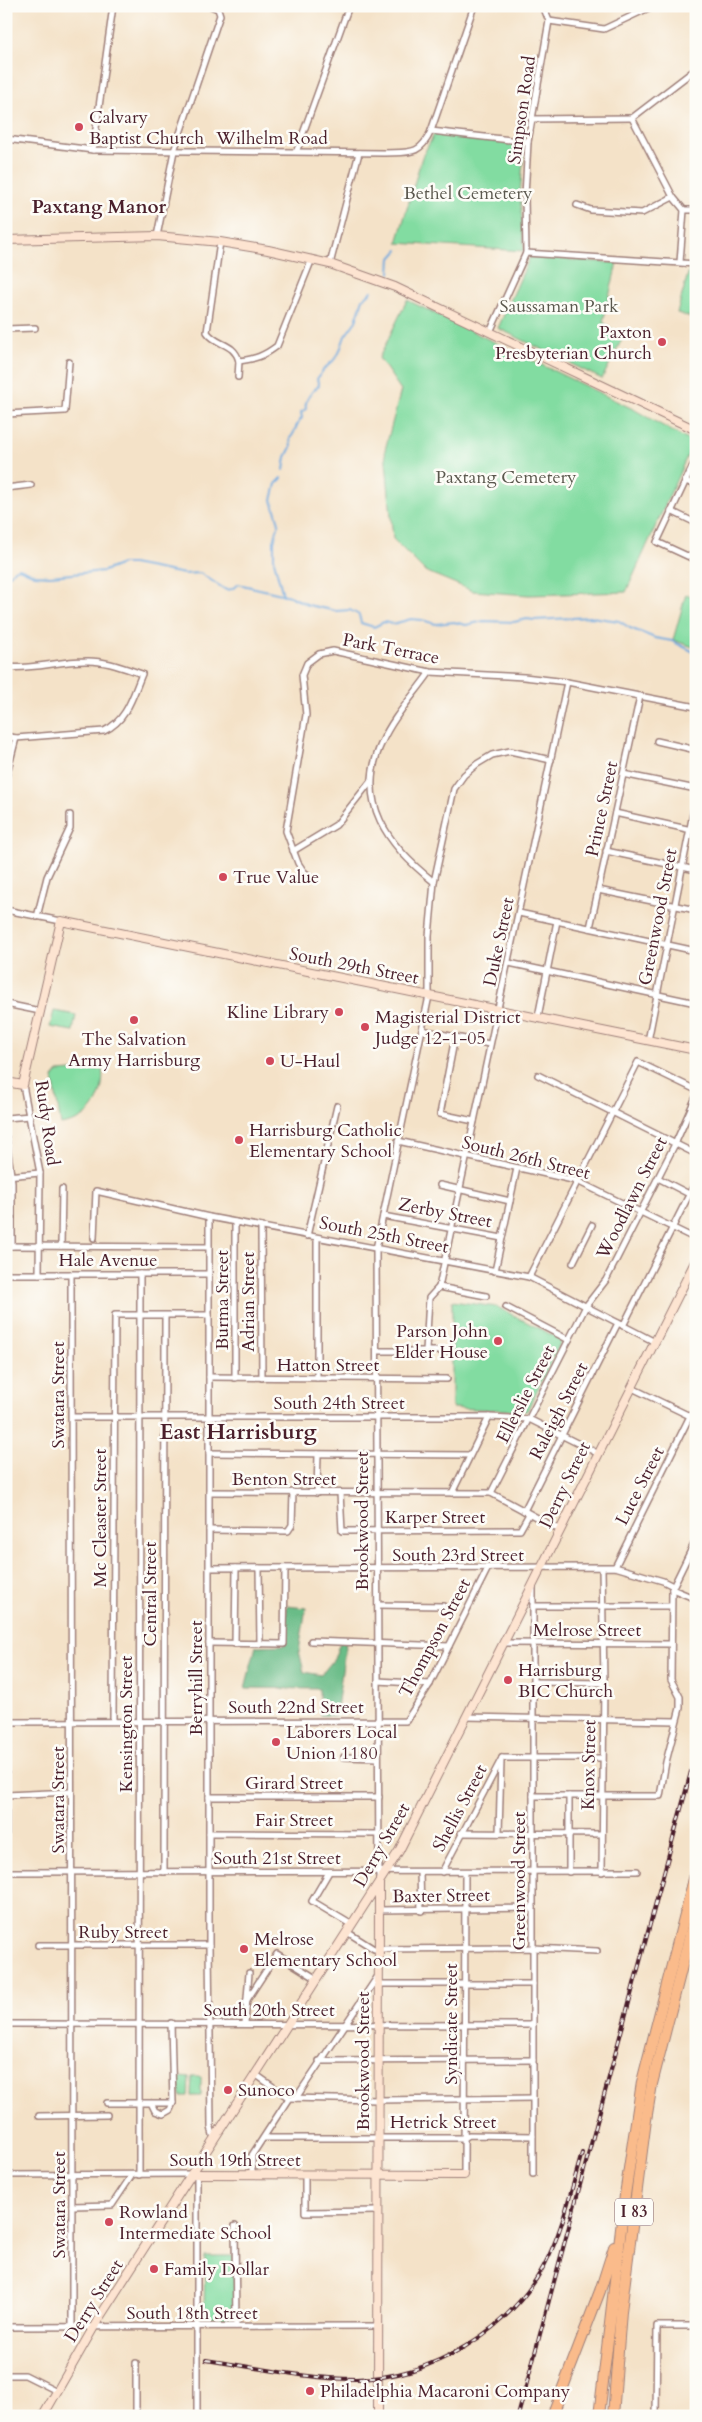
<svg xmlns="http://www.w3.org/2000/svg" width="702" height="2422" viewBox="0 0 702 2422" font-family="Cardo,serif">
<style>
.green{fill:#82dca1;stroke:#667e66}
.forest{fill:#69bc87;stroke:#5a6e59}
.lines{fill:none;stroke-linecap:round;stroke-linejoin:round}
.stream{stroke:#6ea9de;stroke-width:2}
.street-casing{stroke:#9f807a;stroke-width:8}
.secondary-casing{stroke:#9f807a;stroke-width:10}
.highway-casing{stroke:#9f807a;stroke-width:12}
.street{stroke:#fff;stroke-width:5}
.secondary{stroke:#fde4d1;stroke-width:8}
.highway{stroke:#fabb8b;stroke-width:10}
.rail-casing{stroke:#4a1f2b;stroke-width:4}
.rail{stroke:#fdfcf7;stroke-width:2;stroke-dasharray:5.5;stroke-linecap:butt}
.poi-dot{fill:#d1495b;stroke:#fdfcf7;stroke-width:2}
.labels{text-anchor:middle;dominant-baseline:central;stroke-width:5;stroke-linejoin:round;paint-order:stroke}
.shield{fill:#fdfcf7;stroke:#806168;stroke-width:1}
.shield-label{font-size:16px;font-weight:bold;fill:#4a1f2b}
.street-label{font-size:18px;fill:#4a1f2b;stroke:#fdfcf7}
.poi-label{font-size:18px;fill:#4a1f2b;stroke:#fdfcf7;text-anchor:start}
.park-label{font-size:18px;fill:#5b584e;stroke:#fdfcf7}
.neighbourhood-label{font-size:19px;font-weight:bold;fill:#4a1f2b;stroke:#fdfcf7}
.district-label{font-size:22px;font-weight:bold;fill:#4a1f2b;stroke:#fdfcf7}
</style>
<rect width="100%" height="100%" fill="#fdfcf7"/>
<filter id="ink" filterUnits="userSpaceOnUse"><feTurbulence type="fractalNoise" baseFrequency=".02" numOctaves="2"/><feDisplacementMap in="SourceGraphic" scale="10" xChannelSelector="R" yChannelSelector="G"/><feConvolveMatrix kernelMatrix="1 2 1 2 8 2 1 2 1" color-interpolation-filters="sRGB"/></filter>
<filter id="wash" filterUnits="userSpaceOnUse"><feTurbulence type="fractalNoise" baseFrequency=".0096" numOctaves="4" result="noise"/><feDisplacementMap in="SourceGraphic" scale="20" xChannelSelector="R" yChannelSelector="G"/><feGaussianBlur stdDeviation="1.12" result="paint"/><feColorMatrix in="noise" values="0 0 0 0 0 0 0 0 0 0 0 0 0 0 0 0 0 1.4 0 .05"/><feComposite in="paint" operator="in"/></filter>
<g filter="url(#wash)">
<rect width="100%" height="100%" fill="#f4e2c8"/>
<g class="green">
<path d="M 435,133 L 525,144 L 520,193 L 524,251 L 397,243 L 422,157 Z"/>
<path d="M 530,257 L 617,263 L 603,322 L 623,337 L 602,379 L 498,328 Z"/>
<path d="M 689,270 L 696,270 L 696,319 L 677,313 Z"/>
<path d="M 407,300 L 635,410 L 693,443 L 626,592 L 529,595 L 473,591 L 425,571 L 393,539 L 385,450 L 401,390 L 379,358 Z"/>
<path d="M 686,594 L 696,598 L 696,648 L 673,640 Z"/>
<path d="M 54,1011 L 76,1015 L 73,1031 L 50,1027 Z"/>
<path d="M 102,1069 C 105,1085 98,1108 83,1117 C 76,1122 69,1123 61,1125 L 53,1078 L 58,1072 Z"/>
<path d="M 452,1301 L 497,1307 L 562,1340 L 527,1411 L 452,1408 Z"/>
<path d="M 180,2077 L 189,2078 L 188,2096 L 180,2096 Z"/>
<path d="M 192,2077 L 201,2077 L 201,2096 L 191,2096 Z"/>
<path d="M 205,2256 L 234,2256 L 234,2318 L 204,2319 Z"/>
</g>
<path class="forest" d="M 287,1606 L 306,1608 L 299,1651 L 304,1672 L 321,1675 L 334,1659 L 340,1642 L 346,1642 L 336,1716 L 320,1715 L 319,1689 L 245,1688 L 256,1646 L 285,1645 Z"/>
<g class="lines">
<g class="stream">
<path d="M 390,273 L 391,258 L 398,250"/>
<path d="M 284,470 L 286,457 L 291,447 L 290,438 C 296,433 295,424 302,418 L 301,412 L 306,409 C 304,401 312,390 319,386 L 317,379 L 324,369 L 333,361 L 339,353 L 345,336 L 356,321 L 363,299 L 372,291"/>
<path d="M 282,478 L 276,484 L 272,500 L 279,523 L 274,541 L 274,561 L 283,595"/>
<path d="M 10,575 L 14,570 L 19,568 L 35,575 L 50,576 L 104,571 L 122,564 L 132,564 L 184,574 L 200,573 L 226,590 L 232,589 L 238,584 L 290,596 L 308,605 L 336,611 L 350,610 L 359,615 L 361,623 L 374,627 L 384,622 L 393,624 L 411,619 L 422,620 L 436,624 L 454,622 L 466,625 L 484,621 L 514,622 L 527,619 L 534,620 L 591,617 L 619,621 L 630,628 L 655,638 L 672,641 L 696,653"/>
</g>
</g>
</g>
<g filter="url(#ink)">
<g class="lines">
<g class="street-casing">
<g id="street">
<path d="M 549,21 L 604,29 L 653,6"/>
<path d="M 632,118 L 673,197 L 684,210 L 680,262"/>
<path d="M 632,118 L 696,69"/>
<path d="M 531,119 L 632,118"/>
<path d="M 431,131 L 528,142"/>
<path d="M 6,139 L 93,150 L 384,153 C 409,152 420,156 431,131 L 474,6"/>
<path d="M 93,150 L 113,6"/>
<path d="M 297,150 L 349,6"/>
<path d="M 577,205 L 591,210 L 642,213 L 673,197"/>
<path d="M 684,210 L 696,210"/>
<path d="M 157,236 L 174,151 L 220,15 L 218,9 L 211,6"/>
<path d="M 220,242 L 207,332 C 216,346 234,342 239,361 C 255,359 264,356 277,346 L 312,259"/>
<path d="M 526,253 L 696,264"/>
<path d="M 330,264 L 359,153"/>
<path d="M 6,329 L 35,328"/>
<path d="M 490,332 L 526,253 L 525,196 L 528,142 L 549,21 L 543,6"/>
<path d="M 238,377 L 239,361"/>
<path d="M 6,414 L 65,411 L 69,362"/>
<path d="M 696,459 L 657,542 L 696,560"/>
<path d="M 685,481 L 696,485"/>
<path d="M 6,488 L 31,485"/>
<path d="M 671,511 L 696,523"/>
<path d="M 6,667 C 32,670 58,661 85,661 C 104,660 124,668 142,674 C 133,695 127,721 104,731 L 16,738 L 6,736"/>
<path d="M 657,741 L 696,750"/>
<path d="M 623,774 L 696,789"/>
<path d="M 6,777 L 16,738"/>
<path d="M 615,813 L 696,831"/>
<path d="M 293,851 L 336,825 L 370,782"/>
<path d="M 606,851 L 696,870"/>
<path d="M 312,878 L 304,872 L 298,863 L 286,831 L 306,715 L 302,675 L 307,663 L 319,654 L 333,651 L 430,672 L 524,677 L 567,682 L 696,707"/>
<path d="M 434,882 L 454,789 L 464,775 L 477,764 L 492,755 L 510,751 L 551,760"/>
<path d="M 598,890 L 696,910"/>
<path d="M 6,910 L 61,921"/>
<path d="M 519,913 L 696,951"/>
<path d="M 37,917 L 47,877 L 70,828 L 70,815"/>
<path d="M 590,928 L 640,696"/>
<path d="M 509,963 L 696,1003"/>
<path d="M 6,1004 L 40,1011"/>
<path d="M 538,1017 L 557,921"/>
<path d="M 422,1030 L 489,1044"/>
<path d="M 455,1037 L 440,1114 L 474,1121"/>
<path d="M 648,1041 L 696,798"/>
<path d="M 538,1075 L 696,1154"/>
<path d="M 23,1085 L 40,1173 L 39,1274"/>
<path d="M 6,1118 L 30,1116"/>
<path d="M 6,1138 L 12,1182 L 12,1246"/>
<path d="M 398,1141 L 577,1181 L 696,1239"/>
<path d="M 6,1176 L 40,1173"/>
<path d="M 658,1178 L 689,1194"/>
<path d="M 440,1185 L 510,1201"/>
<path d="M 383,1216 L 502,1238"/>
<path d="M 209,1217 L 209,1945 L 211,2127 L 214,2139"/>
<path d="M 261,1227 L 262,1378"/>
<path d="M 307,1236 L 337,1106"/>
<path d="M 94,1238 L 96,1191 L 209,1217 L 529,1277 L 655,1342"/>
<path d="M 317,1238 L 317,1378"/>
<path d="M 6,1246 L 209,1247"/>
<path d="M 61,1246 L 62,1189"/>
<path d="M 573,1263 L 592,1225"/>
<path d="M 495,1271 L 517,1168"/>
<path d="M 6,1274 L 209,1274"/>
<path d="M 71,1274 L 72,2327"/>
<path d="M 529,1277 L 638,1062 L 696,1090"/>
<path d="M 439,1287 L 486,1296"/>
<path d="M 506,1307 L 569,1340"/>
<path d="M 623,1326 L 696,1181"/>
<path d="M 377,1351 L 447,1351"/>
<path d="M 426,1351 L 429,1298 L 439,1287 L 567,682"/>
<path d="M 209,1377 L 447,1379"/>
<path d="M 235,1378 L 235,1222"/>
<path d="M 632,1388 L 696,1419"/>
<path d="M 72,1417 L 489,1417 L 529,1419 L 597,1453"/>
<path d="M 209,1453 L 470,1455"/>
<path d="M 209,1492 L 491,1493 L 560,1530"/>
<path d="M 317,1493 L 318,1454"/>
<path d="M 340,1493 L 342,1531 L 520,1530 L 529,1514"/>
<path d="M 452,1493 L 489,1417"/>
<path d="M 491,1493 L 586,1306 L 606,1280 L 675,1144 L 696,1097"/>
<path d="M 524,1511 L 618,1323"/>
<path d="M 209,1530 L 288,1531 L 292,1525 L 293,1492"/>
<path d="M 615,1567 L 690,1416"/>
<path d="M 209,1568 L 615,1567 L 663,1581 L 673,1586"/>
<path d="M 259,1568 L 260,1644"/>
<path d="M 672,1589 L 696,1599"/>
<path d="M 378,1605 L 443,1606"/>
<path d="M 533,1606 L 670,1606"/>
<path d="M 311,1641 L 449,1646"/>
<path d="M 209,1643 L 284,1644 L 285,1568"/>
<path d="M 504,1643 L 670,1644"/>
<path d="M 235,1644 L 236,1568"/>
<path d="M 378,1681 L 430,1684"/>
<path d="M 533,1682 L 604,1683"/>
<path d="M 466,1717 L 676,1721"/>
<path d="M 113,1721 L 115,1315 L 209,1315"/>
<path d="M 6,1722 L 406,1721 L 430,1684 L 488,1568"/>
<path d="M 6,1751 L 6,1922"/>
<path d="M 344,1757 L 378,1758"/>
<path d="M 502,1758 L 602,1758"/>
<path d="M 6,1795 L 71,1792"/>
<path d="M 533,1796 L 660,1796 L 666,1762 L 680,1708 L 680,1697 L 671,1680 L 672,1589 L 696,1540"/>
<path d="M 209,1797 L 379,1797"/>
<path d="M 209,1833 L 379,1834"/>
<path d="M 461,1833 L 602,1834"/>
<path d="M 499,1833 L 501,1761"/>
<path d="M 7,1872 L 637,1871"/>
<path d="M 164,1872 L 165,1316"/>
<path d="M 329,1872 L 312,1901 L 352,1925"/>
<path d="M 420,1872 L 421,1911"/>
<path d="M 442,1872 L 502,1758"/>
<path d="M 569,1872 L 569,1796"/>
<path d="M 602,1872 L 604,1683 L 602,1568"/>
<path d="M 379,1881 L 376,1249 L 429,996 L 429,936 L 434,882 C 388,846 354,801 382,742 C 393,717 414,695 430,672"/>
<path d="M 379,1910 L 533,1908"/>
<path d="M 347,1932 L 374,1949 L 533,1948 L 597,1951"/>
<path d="M 38,1945 L 209,1945"/>
<path d="M 379,1984 L 533,1984"/>
<path d="M 245,2003 L 277,1954 L 317,1979"/>
<path d="M 171,2023 L 173,2103"/>
<path d="M 245,2023 L 249,1973"/>
<path d="M 6,2024 L 533,2025"/>
<path d="M 319,2061 L 533,2060"/>
<path d="M 255,2074 L 289,2098 L 378,2100 L 533,2098"/>
<path d="M 296,2098 L 378,1976"/>
<path d="M 107,2103 L 173,2103 L 170,2110 L 163,2114 L 155,2111 L 151,2103"/>
<path d="M 39,2116 L 107,2115"/>
<path d="M 264,2138 L 464,2138 L 469,2135 L 533,2136"/>
<path d="M 252,2174 L 252,2155 L 289,2098"/>
<path d="M 533,2174 L 533,1587"/>
<path d="M 6,2175 L 192,2174"/>
<path d="M 139,2175 L 140,1274"/>
<path d="M 305,2175 L 305,2212 L 378,2211"/>
<path d="M 464,2175 L 465,1872"/>
<path d="M 72,2206 L 112,2205 L 132,2175"/>
<path d="M 235,2226 L 236,2326"/>
<path d="M 6,2327 L 378,2326"/>
<path d="M 136,2363 L 136,2416"/>
<path d="M 6,2375 L 25,2375 L 57,2391"/>
<path d="M 197,2416 L 197,2174"/>
<path d="M 656,2416 L 657,2326 L 696,2326"/>
</g>
</g>
<g class="secondary-casing">
<g id="secondary">
<path d="M 6,240 L 157,236 L 220,242 L 268,250 L 330,264 L 395,287 L 696,430"/>
<path d="M 6,1082 L 23,1085 L 61,921 L 696,1050"/>
<path d="M 192,2174 L 464,2175"/>
<path d="M 43,2416 L 99,2318 L 399,1851 L 696,1260"/>
<path d="M 378,2416 L 379,1883"/>
</g>
</g>
<g class="highway-casing">
<g id="highway">
<path d="M 552,2416 L 600,2291 L 614,2247"/>
<path d="M 599,2416 L 625,2195 L 642,2082 L 696,1871"/>
<path d="M 613,2416 L 621,2311 L 646,2120 L 652,2084 L 696,1911"/>
</g>
</g>
<use href="#street" class="street"/>
<use href="#secondary" class="secondary"/>
<use href="#highway" class="highway"/>
<g class="rail-casing">
<g id="rail">
<path d="M 206,2360 C 255,2367 306,2379 356,2379 C 431,2378 510,2331 545,2264 C 563,2229 571,2190 582,2153"/>
<path d="M 518,2416 L 696,1753"/>
</g>
</g>
<use href="#rail" class="rail"/>
</g>
</g>
<g class="poi-dot">
<circle cx="79" cy="127" r="5"/>
<circle cx="662" cy="342" r="5"/>
<circle cx="223" cy="877" r="5"/>
<circle cx="339" cy="1012" r="5"/>
<circle cx="134" cy="1020" r="5"/>
<circle cx="365" cy="1027" r="5"/>
<circle cx="270" cy="1061" r="5"/>
<circle cx="239" cy="1140" r="5"/>
<circle cx="498" cy="1341" r="5"/>
<circle cx="508" cy="1680" r="5"/>
<circle cx="276" cy="1742" r="5"/>
<circle cx="244" cy="1949" r="5"/>
<circle cx="228" cy="2090" r="5"/>
<circle cx="109" cy="2222" r="5"/>
<circle cx="154" cy="2269" r="5"/>
<circle cx="310" cy="2391" r="5"/>
</g>
<g class="labels">
<rect class="shield" x="615" y="2198.5" width="38" height="27" rx="4"/>
<g class="shield-label">
<text x="634" y="2212">I 83</text>
</g>
<g class="street-label">
<text transform="translate(522 110) rotate(-82)">Simpson Road</text>
<text x="272" y="138">Wilhelm Road</text>
<text transform="translate(391 649) rotate(11)">Park Terrace</text>
<text transform="translate(602 809) rotate(-78)">Prince Street</text>
<text transform="translate(658 917) rotate(-79)">Greenwood Street</text>
<text transform="translate(499 942) rotate(-78)">Duke Street</text>
<text transform="translate(354 966) rotate(11)">South 29th Street</text>
<text transform="translate(47 1123) rotate(82)">Rudy Road</text>
<text transform="translate(526 1158) rotate(14)">South 26th Street</text>
<text transform="translate(632 1198) rotate(-63)">Woodlawn Street</text>
<text transform="translate(445 1213) rotate(11)">Zerby Street</text>
<text transform="translate(384 1235) rotate(11)">South 25th Street</text>
<text x="108" y="1260">Hale Avenue</text>
<text transform="translate(222 1300) rotate(-90)">Burma Street</text>
<text transform="translate(248 1302) rotate(-90)">Adrian Street</text>
<text x="328" y="1365">Hatton Street</text>
<text transform="translate(526 1394) rotate(-63)">Ellerslie Street</text>
<text transform="translate(58 1395) rotate(-90)">Swatara Street</text>
<text x="339" y="1403">South 24th Street</text>
<text transform="translate(559 1411) rotate(-63)">Raleigh Street</text>
<text x="284" y="1479">Benton Street</text>
<text transform="translate(565 1485) rotate(-64)">Derry Street</text>
<text transform="translate(640 1486) rotate(-63)">Luce Street</text>
<text x="435" y="1517">Karper Street</text>
<text transform="translate(100 1518) rotate(-90)">Mc Cleaster Street</text>
<text transform="translate(362 1521) rotate(-90)">Brookwood Street</text>
<text x="458" y="1555">South 23rd Street</text>
<text transform="translate(150 1594) rotate(-90)">Central Street</text>
<text x="587" y="1630">Melrose Street</text>
<text transform="translate(435 1638) rotate(-62)">Thompson Street</text>
<text transform="translate(196 1678) rotate(-90)">Berryhill Street</text>
<text x="296" y="1707">South 22nd Street</text>
<text transform="translate(126 1724) rotate(-90)">Kensington Street</text>
<text transform="translate(589 1765) rotate(-89)">Knox Street</text>
<text x="294" y="1783">Girard Street</text>
<text transform="translate(58 1800) rotate(-90)">Swatara Street</text>
<text transform="translate(460 1808) rotate(-62)">Shellis Street</text>
<text x="294" y="1820">Fair Street</text>
<text transform="translate(382 1845) rotate(-60)">Derry Street</text>
<text x="277" y="1858">South 21st Street</text>
<text transform="translate(519 1881) rotate(-90)">Greenwood Street</text>
<text transform="translate(441 1896) rotate(-1)">Baxter Street</text>
<text x="123" y="1932">Ruby Street</text>
<text x="269" y="2010">South 20th Street</text>
<text transform="translate(451 2024) rotate(-90)">Syndicate Street</text>
<text transform="translate(363 2061) rotate(-90)">Brookwood Street</text>
<text x="443" y="2122">Hetrick Street</text>
<text x="235" y="2160">South 19th Street</text>
<text transform="translate(59 2205) rotate(-90)">Swatara Street</text>
<text transform="translate(94 2301) rotate(-58)">Derry Street</text>
<text x="192" y="2313">South 18th Street</text>
</g>
<g class="poi-label">
<text x="89" y="117">Calvary<tspan x="89" dy="21">Baptist Church</tspan></text>
<text x="652" y="332" text-anchor="end">Paxton<tspan x="652" dy="21">Presbyterian Church</tspan></text>
<text x="233" y="877">True Value</text>
<text x="329" y="1012" text-anchor="end">Kline Library</text>
<text x="375" y="1017">Magisterial District<tspan x="375" dy="21">Judge 12-1-05</tspan></text>
<text x="134" y="1039" text-anchor="middle">The Salvation<tspan x="134" dy="21">Army Harrisburg</tspan></text>
<text x="280" y="1061">U-Haul</text>
<text x="249" y="1130">Harrisburg Catholic<tspan x="249" dy="21">Elementary School</tspan></text>
<text x="488" y="1331" text-anchor="end">Parson John<tspan x="488" dy="21">Elder House</tspan></text>
<text x="518" y="1670">Harrisburg<tspan x="518" dy="21">BIC Church</tspan></text>
<text x="286" y="1732">Laborers Local<tspan x="286" dy="21">Union 1180</tspan></text>
<text x="254" y="1939">Melrose<tspan x="254" dy="21">Elementary School</tspan></text>
<text x="238" y="2090">Sunoco</text>
<text x="119" y="2212">Rowland<tspan x="119" dy="21">Intermediate School</tspan></text>
<text x="164" y="2269">Family Dollar</text>
<text x="320" y="2391">Philadelphia Macaroni Company</text>
</g>
<g class="park-label">
<text x="468" y="193">Bethel Cemetery</text>
<text x="559" y="306">Saussaman Park</text>
<text x="506" y="477">Paxtang Cemetery</text>
</g>
<g class="neighbourhood-label">
<text x="99" y="207">Paxtang Manor</text>
</g>
<g class="district-label">
<text x="238" y="1432">East Harrisburg</text>
</g>
</g>
<rect width="702" height="2422" fill="none" stroke="#fdfcf7" stroke-width="25"/>
</svg>
